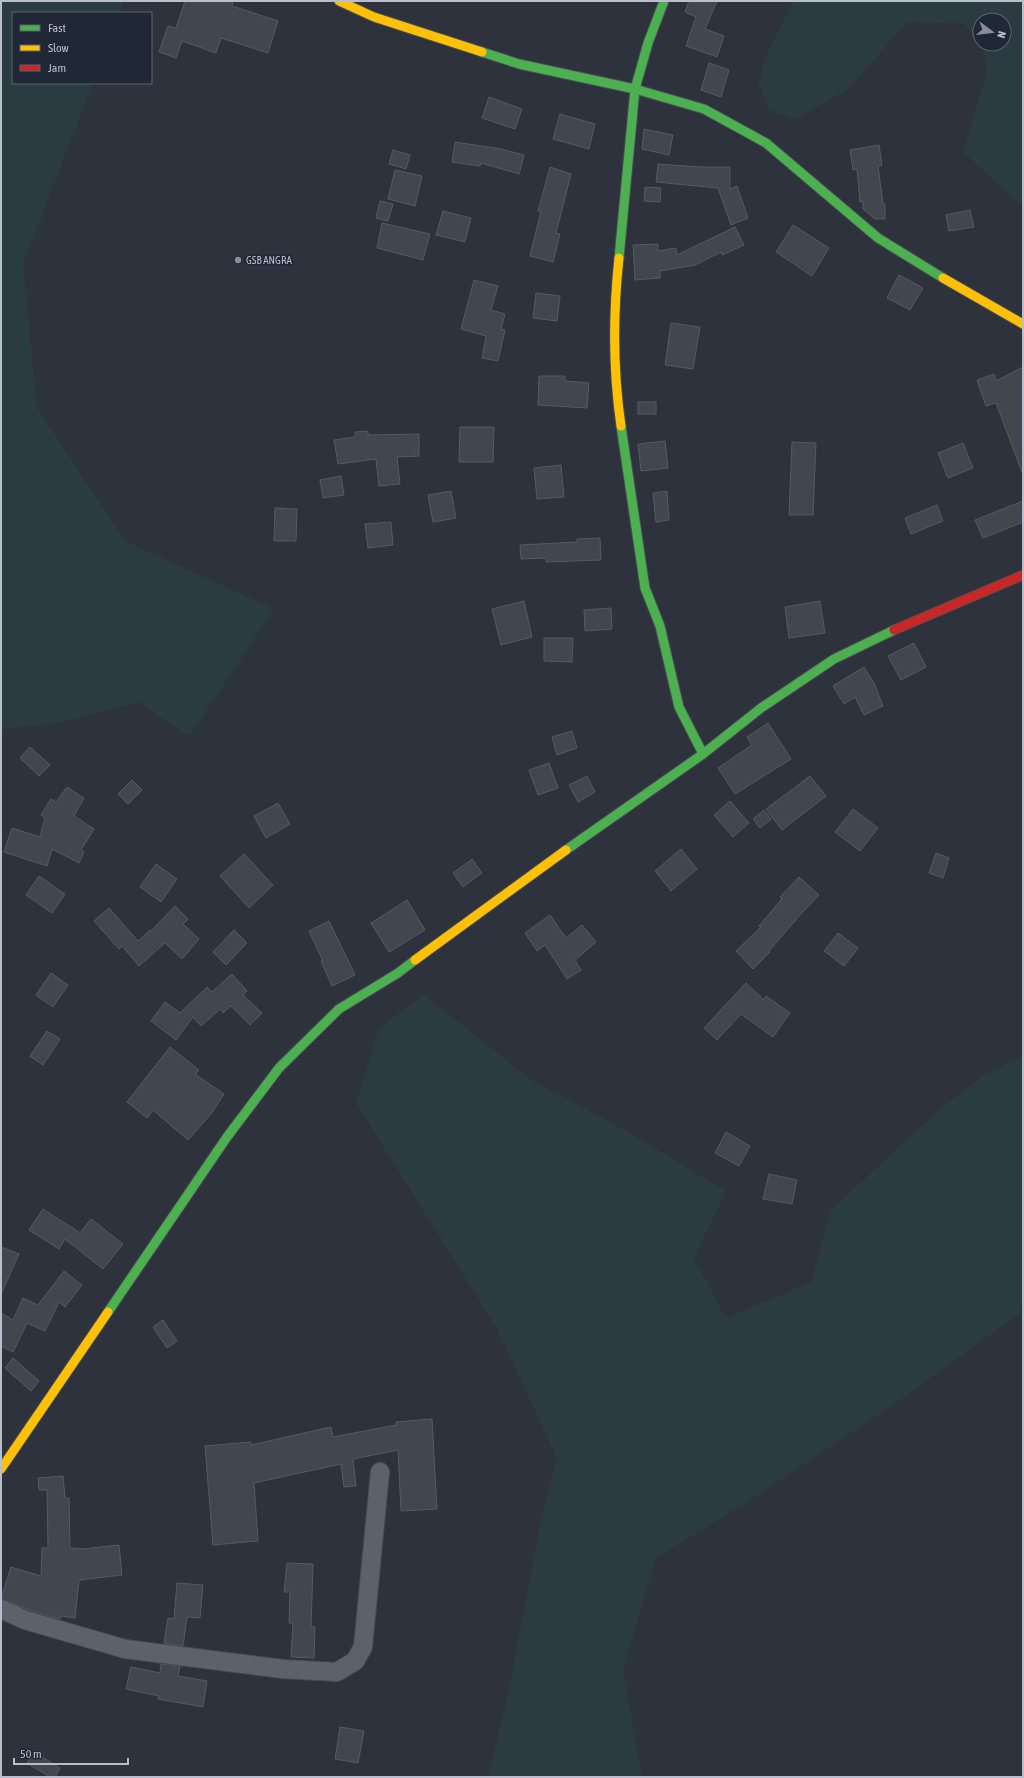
<svg xmlns="http://www.w3.org/2000/svg" width="1024" height="1778" viewBox="0 0 1024 1778" font-family="'Asap Condensed',sans-serif">
<style>
.green{fill:#2a3c42}
.building{fill:#42474f;stroke:#555a63}
.lines{fill:none;stroke-linecap:round;stroke-linejoin:round}
.street-casing{stroke:#494d54;stroke-width:20}
.fast-casing{stroke:#494d54;stroke-width:11}
.slow-casing{stroke:#494d54;stroke-width:11}
.jam-casing{stroke:#494d54;stroke-width:11}
.street{stroke:#5d6169;stroke-width:18}
.fast{stroke:#4caf50;stroke-width:9}
.slow{stroke:#ffc107;stroke-width:9}
.jam{stroke:#c62828;stroke-width:9}
.poi-dot{fill:#878d99;stroke:#202737;stroke-width:1.5}
.labels{text-anchor:middle;dominant-baseline:central;stroke-width:3.5;stroke-linejoin:round;paint-order:stroke}
.poi-label{font-size:11px;fill:#b8becb;stroke:#202737;text-anchor:start}
</style>
<rect width="100%" height="100%" fill="#2d323c"/>
<g class="green">
<path d="M 1,1 L 123,1 L 120,13 L 13,13 L 13,83 L 93,83 L 23,264 L 37,408 L 125,541 L 274,609 L 190,736 L 139,702 L 59,723 L 1,729 Z"/>
<path d="M 793,1 L 1023,1 L 1023,207 L 963,152 L 987,71 L 983,44 L 1004,44 L 1004,20 L 980,20 L 980,41 L 964,24 L 907,22 L 849,89 L 796,119 L 770,111 L 759,83 L 765,58 Z"/>
<path d="M 424,995 L 533,1081 L 625,1130 L 726,1191 L 694,1259 L 726,1318 L 811,1282 L 830,1211 L 941,1108 L 984,1075 L 1023,1056 L 1023,1307 L 1021,1312 L 893,1405 L 746,1503 L 656,1558 L 623,1670 L 642,1777 L 488,1777 L 507,1698 L 543,1511 L 557,1458 L 497,1329 L 356,1103 L 379,1028 Z"/>
</g>
<g class="building">
<path d="M 185,1 L 233,1 L 232,6 L 278,21 L 268,53 L 221,38 L 216,53 L 182,41 L 176,58 L 159,52 L 168,26 L 176,28 Z"/>
<path d="M 689,1 L 717,1 L 705,29 L 724,36 L 717,57 L 686,46 L 696,17 L 685,12 Z"/>
<path d="M 709,63 L 729,70 L 721,97 L 701,90 Z"/>
<path d="M 489,97 L 522,109 L 515,129 L 482,118 Z"/>
<path d="M 560,114 L 595,124 L 589,149 L 553,139 Z"/>
<path d="M 644,129 L 673,135 L 669,155 L 642,149 Z"/>
<path d="M 455,142 L 501,149 L 524,155 L 519,174 L 481,163 L 480,166 L 452,162 Z"/>
<path d="M 879,145 L 882,165 L 878,166 L 883,204 L 885,204 L 885,219 L 875,219 L 863,209 L 863,201 L 860,202 L 857,169 L 853,170 L 850,150 Z"/>
<path d="M 393,150 L 410,155 L 406,169 L 389,164 Z"/>
<path d="M 658,164 L 701,167 L 730,167 L 730,189 L 737,186 L 748,218 L 731,225 L 718,188 L 656,182 Z"/>
<path d="M 550,167 L 571,174 L 556,233 L 560,234 L 553,262 L 530,256 L 541,211 L 538,211 Z"/>
<path d="M 395,170 L 422,176 L 415,206 L 388,199 Z"/>
<path d="M 645,187 L 661,188 L 660,202 L 644,201 Z"/>
<path d="M 380,201 L 393,204 L 388,221 L 376,218 Z"/>
<path d="M 970,210 L 974,227 L 949,231 L 946,215 Z"/>
<path d="M 443,211 L 471,218 L 465,242 L 436,235 Z"/>
<path d="M 382,223 L 430,234 L 423,260 L 377,248 Z"/>
<path d="M 793,225 L 829,248 L 812,276 L 776,252 Z"/>
<path d="M 735,227 L 744,245 L 722,255 L 721,252 L 695,265 L 660,271 L 660,278 L 635,280 L 633,245 L 658,244 L 658,251 L 676,248 L 677,255 Z"/>
<path d="M 899,275 L 923,288 L 910,310 L 887,298 Z"/>
<path d="M 474,280 L 498,286 L 491,310 L 505,314 L 501,329 L 505,330 L 498,361 L 482,358 L 486,336 L 461,329 Z"/>
<path d="M 536,293 L 560,296 L 557,321 L 533,318 Z"/>
<path d="M 671,323 L 700,327 L 693,369 L 665,365 Z"/>
<path d="M 1023,367 L 1023,472 L 1022,472 L 996,403 L 986,406 L 977,380 L 994,374 L 996,381 Z"/>
<path d="M 539,376 L 565,376 L 565,381 L 589,383 L 587,408 L 538,405 Z"/>
<rect x="638" y="402" width="18" height="12"/>
<path d="M 460,427 L 494,427 L 493,462 L 459,462 Z"/>
<path d="M 368,431 L 368,435 L 419,434 L 419,456 L 397,457 L 400,484 L 379,486 L 376,459 L 338,464 L 334,440 L 355,437 L 355,432 Z"/>
<path d="M 665,441 L 668,468 L 641,471 L 638,444 Z"/>
<path d="M 792,442 L 816,443 L 813,515 L 789,515 Z"/>
<path d="M 963,443 L 973,468 L 948,478 L 938,453 Z"/>
<path d="M 561,465 L 564,497 L 537,499 L 534,468 Z"/>
<path d="M 341,476 L 344,495 L 323,498 L 320,480 Z"/>
<path d="M 451,491 L 456,518 L 433,522 L 428,495 Z"/>
<path d="M 667,491 L 669,520 L 656,522 L 653,493 Z"/>
<path d="M 1023,501 L 1023,522 L 983,538 L 975,520 Z"/>
<path d="M 937,505 L 943,521 L 911,534 L 905,518 Z"/>
<path d="M 275,508 L 297,509 L 296,541 L 274,541 Z"/>
<path d="M 391,522 L 393,545 L 368,548 L 365,524 Z"/>
<path d="M 600,538 L 601,560 L 546,562 L 546,558 L 521,559 L 520,545 L 577,542 L 577,539 Z"/>
<path d="M 524,601 L 532,637 L 501,645 L 492,609 Z"/>
<path d="M 820,601 L 825,633 L 789,638 L 785,607 Z"/>
<path d="M 611,608 L 612,629 L 585,631 L 584,610 Z"/>
<path d="M 544,638 L 573,638 L 572,662 L 544,661 Z"/>
<path d="M 914,643 L 926,667 L 901,680 L 888,656 Z"/>
<path d="M 864,667 L 875,685 L 883,706 L 864,715 L 855,697 L 844,704 L 833,686 Z"/>
<path d="M 768,723 L 791,759 L 735,794 L 718,768 L 752,745 L 747,737 Z"/>
<path d="M 572,731 L 577,748 L 557,755 L 552,737 Z"/>
<path d="M 30,747 L 50,765 L 39,776 L 20,758 Z"/>
<path d="M 549,763 L 558,788 L 538,795 L 529,770 Z"/>
<path d="M 587,776 L 595,792 L 578,802 L 569,785 Z"/>
<path d="M 810,776 L 826,796 L 782,830 L 766,809 Z"/>
<path d="M 132,780 L 142,790 L 128,804 L 118,794 Z"/>
<path d="M 67,787 L 84,798 L 74,816 L 94,829 L 81,850 L 84,852 L 79,863 L 52,849 L 47,866 L 4,852 L 12,828 L 40,837 L 45,818 L 41,815 L 51,799 L 56,802 Z"/>
<path d="M 730,801 L 749,823 L 733,837 L 714,815 Z"/>
<path d="M 278,803 L 290,824 L 266,838 L 254,816 Z"/>
<path d="M 853,809 L 878,828 L 860,851 L 835,832 Z"/>
<path d="M 764,810 L 771,819 L 760,828 L 753,819 Z"/>
<path d="M 681,849 L 697,869 L 671,891 L 655,871 Z"/>
<path d="M 936,853 L 949,858 L 943,878 L 929,873 Z"/>
<path d="M 244,854 L 273,885 L 249,908 L 220,876 Z"/>
<path d="M 472,859 L 482,873 L 463,887 L 453,873 Z"/>
<path d="M 156,864 L 177,879 L 161,902 L 140,887 Z"/>
<path d="M 39,876 L 65,894 L 52,913 L 26,895 Z"/>
<path d="M 799,877 L 819,895 L 800,915 L 769,951 L 770,952 L 753,969 L 736,951 L 761,927 L 759,926 L 782,899 L 780,897 Z"/>
<path d="M 407,900 L 425,930 L 389,952 L 371,923 Z"/>
<path d="M 175,906 L 188,919 L 183,924 L 199,939 L 182,959 L 165,943 L 139,966 L 122,946 L 119,949 L 94,921 L 109,908 L 138,941 L 150,930 L 151,931 Z"/>
<path d="M 550,915 L 566,938 L 582,925 L 596,942 L 575,960 L 581,970 L 567,979 L 545,945 L 537,951 L 525,933 Z"/>
<path d="M 329,921 L 355,975 L 332,986 L 321,961 L 323,961 L 309,931 Z"/>
<path d="M 234,930 L 247,943 L 226,965 L 213,952 Z"/>
<path d="M 838,933 L 858,948 L 844,966 L 824,951 Z"/>
<path d="M 51,973 L 68,985 L 53,1007 L 36,995 Z"/>
<path d="M 232,974 L 247,991 L 243,995 L 262,1013 L 250,1025 L 231,1006 L 223,1013 L 220,1009 L 201,1026 L 193,1017 L 176,1040 L 151,1021 L 165,1002 L 180,1013 L 207,987 L 212,992 Z"/>
<path d="M 746,983 L 764,1000 L 766,996 L 790,1013 L 773,1037 L 741,1014 L 717,1040 L 704,1028 Z"/>
<path d="M 47,1031 L 60,1039 L 43,1065 L 30,1056 Z"/>
<path d="M 170,1047 L 199,1070 L 195,1074 L 224,1094 L 211,1114 L 188,1140 L 153,1110 L 147,1118 L 127,1102 Z"/>
<path d="M 726,1132 L 750,1146 L 739,1166 L 715,1153 Z"/>
<path d="M 769,1174 L 797,1180 L 792,1204 L 763,1199 Z"/>
<path d="M 43,1209 L 80,1233 L 91,1219 L 123,1244 L 103,1269 L 65,1239 L 59,1249 L 29,1230 Z"/>
<path d="M 1,1247 L 19,1254 L 1,1294 Z"/>
<path d="M 64,1271 L 82,1285 L 65,1307 L 59,1302 L 45,1331 L 27,1323 L 13,1352 L 1,1346 L 1,1313 L 13,1320 L 23,1298 L 38,1305 Z"/>
<path d="M 163,1320 L 177,1341 L 167,1348 L 153,1327 Z"/>
<path d="M 13,1358 L 39,1381 L 31,1391 L 5,1368 Z"/>
<path d="M 432,1419 L 437,1509 L 401,1511 L 398,1450 L 353,1459 L 356,1486 L 344,1487 L 341,1464 L 254,1483 L 258,1541 L 213,1545 L 205,1446 L 251,1442 L 251,1445 L 331,1427 L 333,1437 L 396,1425 L 396,1422 Z"/>
<path d="M 63,1476 L 65,1498 L 69,1498 L 70,1548 L 83,1549 L 119,1545 L 122,1575 L 79,1580 L 75,1618 L 61,1616 L 60,1619 L 32,1611 L 1,1599 L 11,1567 L 41,1576 L 42,1548 L 48,1548 L 47,1490 L 39,1490 L 38,1478 Z"/>
<path d="M 287,1563 L 313,1564 L 311,1627 L 315,1627 L 314,1658 L 291,1657 L 293,1623 L 289,1623 L 290,1592 L 284,1592 Z"/>
<path d="M 177,1583 L 203,1585 L 200,1618 L 187,1617 L 183,1646 L 164,1643 L 168,1618 L 174,1619 Z"/>
<path d="M 161,1664 L 180,1666 L 178,1676 L 207,1681 L 203,1707 L 158,1699 L 159,1696 L 126,1689 L 131,1667 L 160,1673 Z"/>
<path d="M 340,1727 L 364,1731 L 358,1763 L 335,1759 Z"/>
<path d="M 34,1752 L 60,1768 L 55,1777 L 50,1777 L 27,1763 Z"/>
</g>
<g class="lines">
<g class="street-casing">
<path id="street" d="M 1,1609 L 25,1620 L 125,1649 L 283,1669 L 337,1672 L 355,1661 L 363,1647 L 380,1472"/>
</g>
<g class="fast-casing">
<g id="fast">
<path d="M 482,52 L 519,64 L 635,89 L 704,109 L 766,143 L 878,238 L 943,278"/>
<path d="M 619,258 L 635,89 L 648,43 L 664,1"/>
<path d="M 621,426 L 645,588 L 660,626 L 679,707 L 703,754"/>
<path d="M 566,850 L 703,754 L 761,708 L 834,659 L 894,630"/>
<path d="M 108,1312 L 227,1137 L 279,1068 L 339,1009 L 398,973 L 415,960"/>
</g>
</g>
<g class="slow-casing">
<g id="slow">
<path d="M 339,1 L 374,17 L 482,52"/>
<path d="M 619,258 C 613,313 613,371 621,426"/>
<path d="M 943,278 L 1023,324"/>
<path d="M 415,960 L 566,850"/>
<path d="M 1,1469 L 108,1312"/>
</g>
</g>
<g class="jam-casing">
<path id="jam" d="M 894,630 L 1023,575"/>
</g>
<use href="#street" class="street"/>
<use href="#fast" class="fast"/>
<use href="#slow" class="slow"/>
<use href="#jam" class="jam"/>
</g>
<circle class="poi-dot" cx="238" cy="260" r="4"/>
<g class="labels">
<g class="poi-label">
<text x="246" y="260">GSB ANGRA</text>
</g>
</g>
<rect width="1024" height="1778" fill="none" stroke="#b8becb" stroke-width="4"/>
<rect x="12" y="12" width="140" height="72" fill="#202737" stroke="#5d6372"/>
<rect x="20" y="25" width="20" height="6" fill="#4caf50" stroke="#5d6372"/>
<text x="48" y="32" font-size="12" fill="#b8becb">Fast</text>
<rect x="20" y="45" width="20" height="6" fill="#ffc107" stroke="#5d6372"/>
<text x="48" y="52" font-size="12" fill="#b8becb">Slow</text>
<rect x="20" y="65" width="20" height="6" fill="#c62828" stroke="#5d6372"/>
<text x="48" y="72" font-size="12" fill="#b8becb">Jam</text>
<g transform="translate(992 32) rotate(105)"><circle r="19" fill="#202737" stroke="#5d6372"/>
<path d="M0-3L7 15L0 10L-7 15Z" fill="#878d99"/>
<text y="-6" font-size="11" font-weight="bold" text-anchor="middle" fill="#b8becb">N</text>
</g>
<path d="M14 1758v6h114v-6" fill="none" stroke="#b8becb" stroke-width="2"/>
<text x="20" y="1758" font-size="12" fill="#b8becb" stroke="#202737" stroke-width="3" paint-order="stroke">50 m</text>
</svg>
